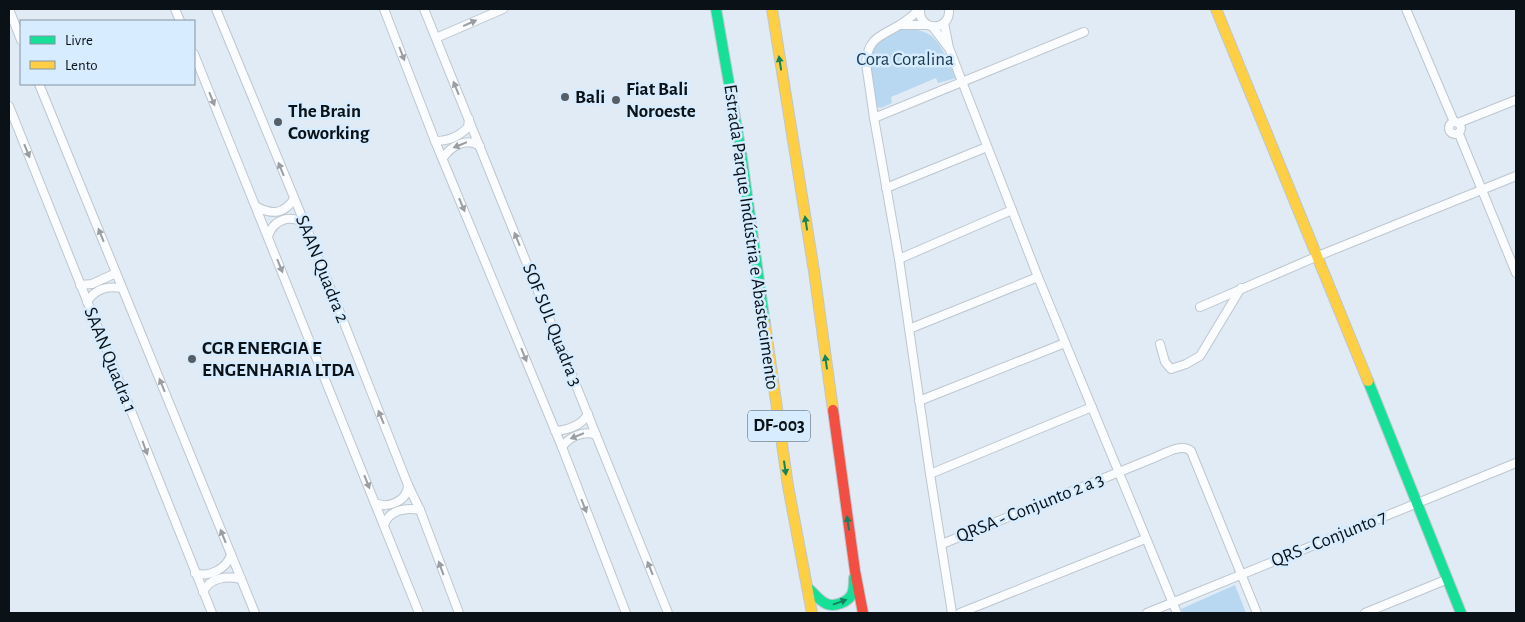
<svg xmlns="http://www.w3.org/2000/svg" width="1525" height="622" viewBox="0 0 1525 622" font-family="'Alegreya Sans',sans-serif">
<style>
.green{fill:#b8d7f1}
.lines{fill:none;stroke-linecap:round;stroke-linejoin:round}
.street-casing{stroke:#bec6ce;stroke-width:10}
.fast-casing{stroke:#bec6ce;stroke-width:12}
.slow-casing{stroke:#bec6ce;stroke-width:12}
.jam-casing{stroke:#bec6ce;stroke-width:12}
.street{stroke:#fafcfe;stroke-width:8}
.fast{stroke:#16e098;stroke-width:10}
.slow{stroke:#ffcf43;stroke-width:10}
.jam{stroke:#f24e42;stroke-width:10}
.oneway{fill:#9a9ea2}
.oneway2{fill:#11835e}
.poi-dot{fill:#555d65;stroke:#d7ecfe;stroke-width:2}
.labels{text-anchor:middle;dominant-baseline:central;stroke-width:5;stroke-linejoin:round;paint-order:stroke}
.shield{fill:#d7ecfe;stroke:#48535c;stroke-width:1}
.shield-label{font-size:18px;font-weight:bold;fill:#0a1117}
.park-label{font-size:19px;fill:#183851;stroke:#d7ecfe}
.poi-label{font-size:19px;font-weight:bold;fill:#0a1117;stroke:#d7ecfe;text-anchor:start}
.street-label{font-size:19px;fill:#0a1117;stroke:#d7ecfe}
</style>
<rect width="100%" height="100%" fill="#e0ebf5"/>
<g class="green">
<path d="M 903,28 C 910,29 917,29 924,32 C 940,37 949,63 956,78 L 938,83 L 936,78 L 891,97 L 892,103 L 881,108 L 877,107 L 875,104 C 870,79 861,53 886,36 C 892,32 896,29 903,28 Z"/>
<path d="M 1235,585 L 1246,613 L 1183,613 L 1181,609 Z"/>
</g>
<g class="lines">
<g class="street-casing">
<g id="street">
<path d="M 9,9 L 21,40"/>
<path d="M 175,9 L 180,21"/>
<path d="M 216,9 L 305,224 L 408,485 L 420,510 L 459,613"/>
<path d="M 384,9 L 435,141 L 562,447 L 626,613"/>
<path d="M 424,9 L 668,613"/>
<path d="M 920,9 C 914,14 908,20 901,24 C 883,36 868,36 866,63 L 874,118 L 899,259 L 930,474 L 952,613"/>
<path d="M 920,9 C 918,32 951,32 949,9"/>
<path d="M 1406,9 L 1454,122"/>
<path d="M 944,23 L 949,48 L 1038,277 L 1177,613"/>
<path d="M 900,25 L 927,25"/>
<path d="M 932,26 L 948,47"/>
<path d="M 436,38 L 503,9"/>
<path d="M 194,54 L 419,613"/>
<path d="M 39,84 L 255,613"/>
<path d="M 9,106 L 212,613"/>
<path d="M 874,118 L 1084,32"/>
<circle cx="1455" cy="128" r="6"/>
<path d="M 1458,123 L 1516,100"/>
<path d="M 1459,134 L 1516,273"/>
<path d="M 435,141 C 448,141 459,137 468,127 L 469,119"/>
<path d="M 443,158 C 451,146 466,137 480,146"/>
<path d="M 886,188 L 987,147"/>
<path d="M 257,207 C 272,215 284,214 294,199"/>
<path d="M 268,236 C 274,219 290,214 305,224"/>
<path d="M 899,259 L 1012,210"/>
<path d="M 80,285 L 92,284 L 116,273"/>
<path d="M 87,302 C 96,288 107,286 122,288"/>
<path d="M 1200,307 L 1318,256 L 1516,176"/>
<path d="M 909,329 L 1038,277"/>
<path d="M 1160,344 L 1165,362 L 1171,369 L 1186,364 L 1200,356 L 1241,288"/>
<path d="M 919,401 L 1065,343"/>
<path d="M 555,431 C 568,430 581,426 588,414"/>
<path d="M 562,447 C 569,437 584,430 596,435"/>
<path d="M 930,474 L 1092,407"/>
<path d="M 375,503 C 388,509 408,501 408,485"/>
<path d="M 384,525 C 389,510 406,507 420,510"/>
<path d="M 942,544 L 1156,457 C 1165,453 1182,443 1191,451 L 1257,613"/>
<path d="M 195,573 C 209,578 226,569 231,555"/>
<path d="M 203,592 C 210,577 227,576 241,579"/>
<path d="M 960,613 L 1145,539"/>
<path d="M 1147,613 L 1516,463"/>
<path d="M 1365,613 L 1448,579"/>
</g>
</g>
<g class="fast-casing">
<g id="fast">
<path d="M 716,9 L 741,152 L 765,324"/>
<path d="M 1368,381 L 1461,613"/>
<path d="M 808,588 C 814,593 819,601 827,604 C 835,607 848,602 852,594 C 854,590 854,583 854,578"/>
</g>
</g>
<g class="slow-casing">
<g id="slow">
<path d="M 772,9 L 814,271 L 833,410"/>
<path d="M 1216,9 L 1368,381"/>
<path d="M 765,324 L 788,486 L 812,613"/>
</g>
</g>
<g class="jam-casing">
<path id="jam" d="M 833,410 L 855,571 L 863,613"/>
</g>
<use href="#street" class="street"/>
<use href="#fast" class="fast"/>
<use href="#slow" class="slow"/>
<use href="#jam" class="jam"/>
</g>
<defs><path id="oneway-solid" d="M-6-.8H1V-3.2L6.5 0L1 3.2V.8H-6Z" transform="scale(1.25)"/></defs>
<g class="oneway">
<use href="#oneway-solid" transform="translate(470 23) rotate(-24)"/>
<use href="#oneway-solid" transform="translate(402 54) rotate(69)"/>
<use href="#oneway-solid" transform="translate(456 88) rotate(-112)"/>
<use href="#oneway-solid" transform="translate(212 99) rotate(68)"/>
<use href="#oneway-solid" transform="translate(460 145) rotate(158)"/>
<use href="#oneway-solid" transform="translate(27 151) rotate(68)"/>
<use href="#oneway-solid" transform="translate(281 169) rotate(-112)"/>
<use href="#oneway-solid" transform="translate(462 205) rotate(67)"/>
<use href="#oneway-solid" transform="translate(101 235) rotate(-112)"/>
<use href="#oneway-solid" transform="translate(517 239) rotate(-112)"/>
<use href="#oneway-solid" transform="translate(280 266) rotate(68)"/>
<use href="#oneway-solid" transform="translate(524 355) rotate(68)"/>
<use href="#oneway-solid" transform="translate(162 385) rotate(-112)"/>
<use href="#oneway-solid" transform="translate(381 417) rotate(-112)"/>
<use href="#oneway-solid" transform="translate(577 436) rotate(158)"/>
<use href="#oneway-solid" transform="translate(145 448) rotate(70)"/>
<use href="#oneway-solid" transform="translate(367 482) rotate(68)"/>
<use href="#oneway-solid" transform="translate(584 506) rotate(69)"/>
<use href="#oneway-solid" transform="translate(223 536) rotate(-112)"/>
<use href="#oneway-solid" transform="translate(441 568) rotate(-110)"/>
<use href="#oneway-solid" transform="translate(650 568) rotate(-112)"/>
</g>
<g class="oneway2">
<use href="#oneway-solid" transform="translate(780 63) rotate(-99)"/>
<use href="#oneway-solid" transform="translate(806 223) rotate(-99)"/>
<use href="#oneway-solid" transform="translate(826 362) rotate(-98)"/>
<use href="#oneway-solid" transform="translate(785 468) rotate(82)"/>
<use href="#oneway-solid" transform="translate(848 523) rotate(-98)"/>
<use href="#oneway-solid" transform="translate(840 602) rotate(-20)"/>
</g>
<g class="poi-dot">
<circle cx="565" cy="97" r="5"/>
<circle cx="616" cy="100" r="5"/>
<circle cx="278" cy="122" r="5"/>
<circle cx="192" cy="359" r="5"/>
</g>
<g class="labels">
<rect class="shield" x="748" y="410.5" width="62" height="31" rx="4"/>
<g class="shield-label">
<text x="779" y="426">DF-003</text>
</g>
<g class="park-label">
<text x="905" y="59">Cora Coralina</text>
</g>
<g class="poi-label">
<text x="626" y="89">Fiat Bali<tspan x="626" dy="22">Noroeste</tspan></text>
<text x="575" y="97">Bali</text>
<text x="288" y="111">The Brain<tspan x="288" dy="22">Coworking</tspan></text>
<text x="202" y="348">CGR ENERGIA E<tspan x="202" dy="22">ENGENHARIA LTDA</tspan></text>
</g>
<g class="street-label">
<text transform="translate(751 237) rotate(82)">Estrada Parque Indústria e Abastecimento</text>
<text transform="translate(322 269) rotate(68)">SAAN Quadra 2</text>
<text transform="translate(552 325) rotate(68)">SOF SUL Quadra 3</text>
<text transform="translate(110 360) rotate(68)">SAAN Quadra 1</text>
<text transform="translate(1030 508) rotate(-22)">QRSA - Conjunto 2 a 3</text>
<text transform="translate(1329 539) rotate(-22)">QRS - Conjunto 7</text>
</g>
</g>
<rect width="1525" height="622" fill="none" stroke="#0a1117" stroke-width="20"/>
<rect x="20" y="20" width="175" height="65" fill="#d7ecfe" stroke="#8594a2"/>
<rect x="30" y="36" width="25" height="8" fill="#16e098" stroke="#8594a2"/>
<text x="65" y="45" font-size="15" fill="#0a1117">Livre</text>
<rect x="30" y="61" width="25" height="8" fill="#ffcf43" stroke="#8594a2"/>
<text x="65" y="70" font-size="15" fill="#0a1117">Lento</text>
</svg>
